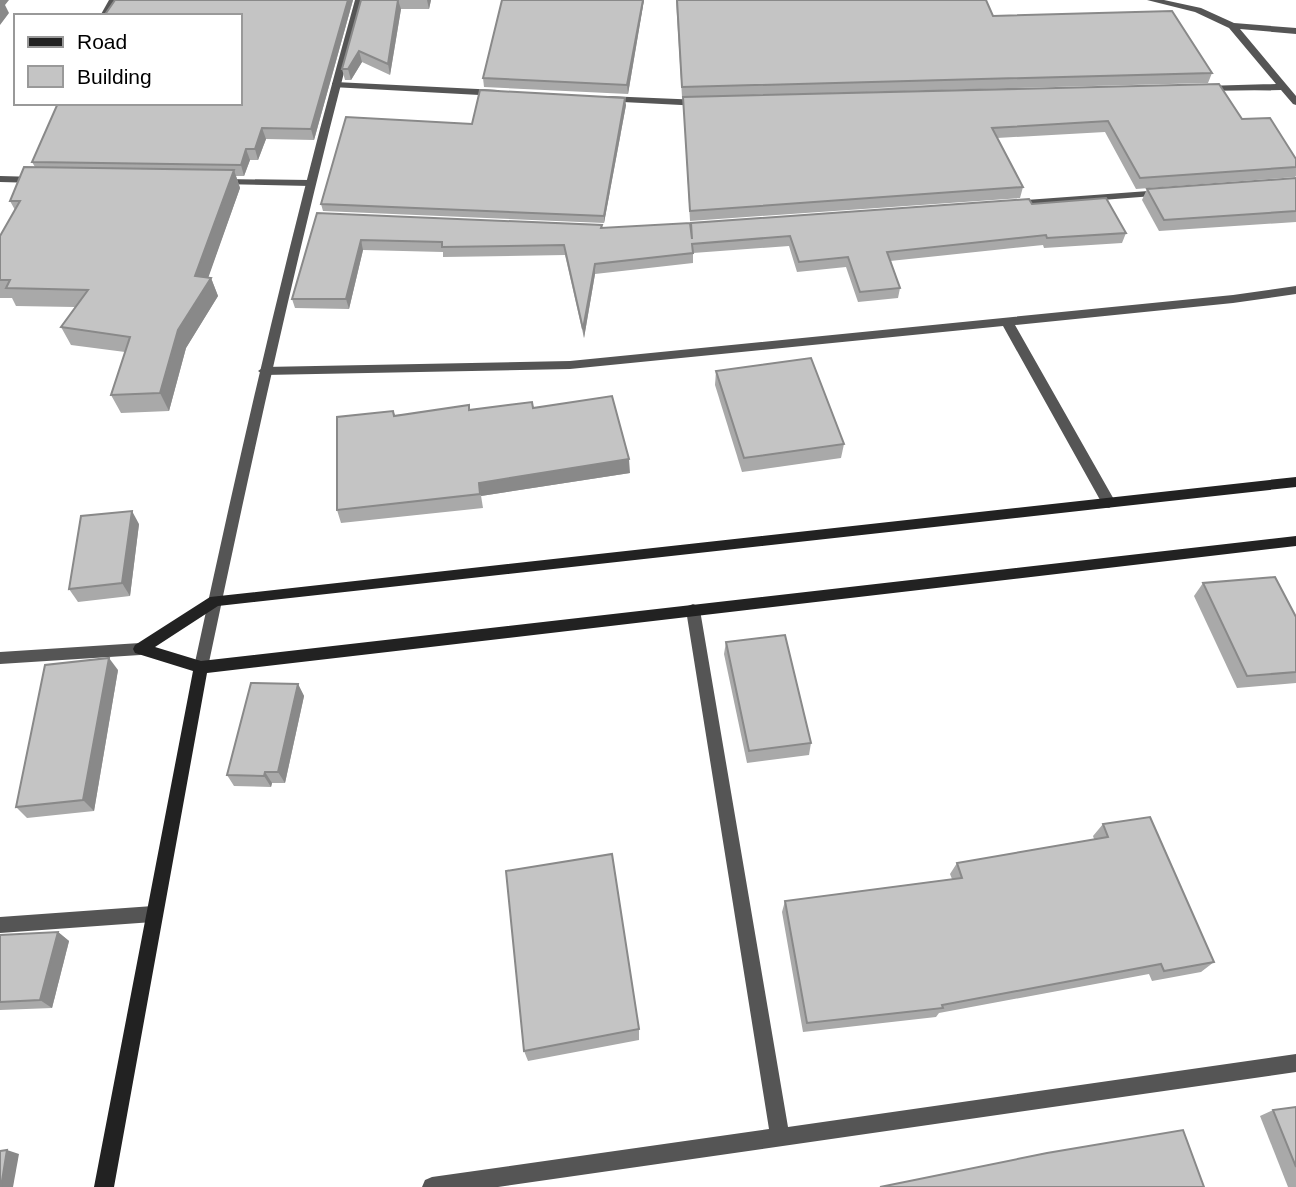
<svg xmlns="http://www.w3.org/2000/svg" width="1296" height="1187" viewBox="0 0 1296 1187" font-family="Helvetica,sans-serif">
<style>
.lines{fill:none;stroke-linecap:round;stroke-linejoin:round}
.minor{fill:#555;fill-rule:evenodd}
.tertiary{fill:#555;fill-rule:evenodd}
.secondary{fill:#222;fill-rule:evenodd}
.wall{fill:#a9a9a9}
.shaded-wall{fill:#898989}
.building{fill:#c4c4c4;stroke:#898989;stroke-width:2}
</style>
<rect width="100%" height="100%" fill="#fff"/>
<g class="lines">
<g class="minor">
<path d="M 109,0 L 117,0 L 109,16 L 100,16 Z"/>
<path d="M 1147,0 L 1164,0 L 1201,8 L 1234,23 L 1296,28 L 1296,34 L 1240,29 L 1296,96 L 1296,105 L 1293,104 L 1281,90 L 1201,91 L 1199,89 L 1204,86 L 1276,84 L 1229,28 L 1195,12 Z"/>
<path d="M 335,82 L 498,90 L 503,93 L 498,96 L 332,87 L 332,83 Z"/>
<path d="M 606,96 L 701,100 L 706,103 L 701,106 L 603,101 L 601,99 Z"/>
<path d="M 0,176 L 37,177 L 42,180 L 37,183 L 0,182 Z"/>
<path d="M 222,179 L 310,180 L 315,183 L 310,186 L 218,184 L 217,182 Z"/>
<path d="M 1162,190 L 1167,193 L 1166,195 L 1012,207 L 1007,204 L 1012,201 Z"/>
<path d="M 1296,286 L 1296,294 L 1233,303 L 1015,325 L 1116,503 L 1109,508 L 1104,507 L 1003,326 L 570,369 L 264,375 L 258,371 L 264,367 L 570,361 L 1233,295 Z"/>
<path d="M 693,604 L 698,606 L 700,610 L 788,1127 L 1296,1054 L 1296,1072 L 498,1187 L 422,1187 L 425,1180 L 432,1177 L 769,1129 L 686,610 L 688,606 Z"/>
<path d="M 140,643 L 145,645 L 147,649 L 145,653 L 140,655 L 0,664 L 0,652 Z"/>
<path d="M 153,906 L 159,908 L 161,914 L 159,920 L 153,922 L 0,933 L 0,917 Z"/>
</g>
<path class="tertiary" d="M 355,0 L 363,0 C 304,221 255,443 208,667 L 206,671 L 201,673 L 196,671 L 194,667 C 242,443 293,221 355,0 Z"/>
<path class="secondary" d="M 1296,477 L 1296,487 L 218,606 L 155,647 L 201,661 L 1296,536 L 1296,546 L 207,673 L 114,1187 L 94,1187 L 193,671 L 135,653 L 133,649 L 135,645 L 210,597 Z"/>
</g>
<g class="wall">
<path d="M 115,0 L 353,0 L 314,140 L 266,139 L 258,160 L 250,160 L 244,176 L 236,176 L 240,188 L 208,277 L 211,278 L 218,296 L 186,348 L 169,411 L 121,413 L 111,395 L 125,352 L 71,345 L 61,327 L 75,307 L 16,306 L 12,298 L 0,298 L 0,236 L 15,210 L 10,201 L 35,167 L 32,162 L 240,103 Z"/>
<path d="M 361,0 L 431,0 L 429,9 L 401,9 L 390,75 L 362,62 L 351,80 L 345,80 L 342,69 Z"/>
<path d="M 644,0 L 628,94 L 484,87 L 483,78 Z"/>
<path d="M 676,0 L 986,0 L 993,16 L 1212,73 L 1208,83 L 682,97 Z"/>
<path d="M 683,97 L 1242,119 L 1296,159 L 1296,176 L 1295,177 L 1136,189 L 1105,132 L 997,138 L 1023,187 L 1020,198 L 690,221 Z"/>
<path d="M 626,105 L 604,223 L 323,211 L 321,204 L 472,124 Z"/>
<path d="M 1296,178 L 1296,222 L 1159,231 L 1142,200 L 1147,189 Z"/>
<path d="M 1032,204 L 1126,233 L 1122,243 L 1044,248 L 1043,245 L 890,261 L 900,288 L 898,298 L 858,302 L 846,267 L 797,272 L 789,246 L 693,253 L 693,263 L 595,274 L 584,338 L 565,255 L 443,257 L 443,252 L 363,250 L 349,309 L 295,308 L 292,299 L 317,213 L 602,228 Z"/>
<path d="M 716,371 L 844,444 L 841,458 L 742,472 L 715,385 Z"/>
<path d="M 533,408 L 630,473 L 481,496 L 483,508 L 341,523 L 337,510 L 393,411 L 395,415 L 470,410 Z"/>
<path d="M 139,524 L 130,596 L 78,602 L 69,589 Z"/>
<path d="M 1203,583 L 1296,617 L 1296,683 L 1237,688 L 1194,596 Z"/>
<path d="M 726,642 L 811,743 L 809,755 L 747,763 L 724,654 Z"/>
<path d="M 118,670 L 94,811 L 27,818 L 16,807 Z"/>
<path d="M 298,684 L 304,696 L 285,783 L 272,783 L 271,787 L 234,786 L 227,775 Z"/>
<path d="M 1103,824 L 1214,962 L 1201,972 L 1152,981 L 1149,974 L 939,1013 L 936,1017 L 803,1032 L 782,912 L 785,901 L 952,879 L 950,874 L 957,863 L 1094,839 L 1093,836 Z"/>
<path d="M 58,932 L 69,941 L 52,1008 L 0,1010 L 0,935 Z"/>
<path d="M 639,1029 L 639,1040 L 528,1061 L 524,1051 Z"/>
<path d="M 1296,1107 L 1296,1187 L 1288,1187 L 1260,1116 L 1273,1110 Z"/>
</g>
<g class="shaded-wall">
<path d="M 0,0 L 9,0 L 5,5 L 9,13 L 0,25 Z"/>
<path d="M 348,0 L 353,0 L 314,140 L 311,129 Z"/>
<path d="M 398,0 L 401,9 L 390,75 L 388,64 Z"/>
<path d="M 427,0 L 431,0 L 429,9 Z"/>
<path d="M 643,0 L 644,0 L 628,94 L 627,85 Z"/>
<path d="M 359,51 L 362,62 L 351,80 L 348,69 Z"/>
<path d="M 625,98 L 626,105 L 604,223 L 604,216 Z"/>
<path d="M 262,128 L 266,139 L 258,160 L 255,149 Z"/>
<path d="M 246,149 L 250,160 L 244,176 L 241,165 Z"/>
<path d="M 234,170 L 240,188 L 205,287 L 211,278 L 218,296 L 186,348 L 169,411 L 160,393 L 178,330 L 195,276 Z"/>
<path d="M 361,240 L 363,250 L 349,309 L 346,299 Z"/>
<path d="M 595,264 L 595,274 L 584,338 L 583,329 Z"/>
<path d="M 629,459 L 630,473 L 481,496 L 483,508 L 479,483 Z"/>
<path d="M 132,511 L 139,524 L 130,596 L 122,583 Z"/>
<path d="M 109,658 L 118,670 L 94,811 L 83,800 Z"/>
<path d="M 298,684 L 304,696 L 285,783 L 278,772 Z"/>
<path d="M 265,772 L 272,783 L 271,787 L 264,776 Z"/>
<path d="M 58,932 L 69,941 L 52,1008 L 40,1000 Z"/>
<path d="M 7,1150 L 19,1154 L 13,1187 L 1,1187 Z"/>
</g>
<g class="building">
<path d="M 115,0 L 348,0 L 311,129 L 262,128 L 255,149 L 246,149 L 241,165 L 32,162 L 58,103 L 240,103 L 240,16 L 104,16 Z"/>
<path d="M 361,0 L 398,0 L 388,64 L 359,51 L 348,69 L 342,69 Z"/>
<path d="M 502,0 L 643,0 L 627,85 L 483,78 Z"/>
<path d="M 677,0 L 986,0 L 993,16 L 1172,11 L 1212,73 L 682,87 Z"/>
<path d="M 1219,84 L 1242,119 L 1270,118 L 1296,159 L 1296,167 L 1140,178 L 1108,121 L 992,128 L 1023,187 L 690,211 L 683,97 Z"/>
<path d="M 480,90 L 625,98 L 604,216 L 321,204 L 346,117 L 472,124 Z"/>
<path d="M 24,167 L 234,170 L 195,276 L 211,278 L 178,330 L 160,393 L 111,395 L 130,337 L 61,327 L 88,290 L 6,288 L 10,280 L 0,280 L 0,236 L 20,201 L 10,201 Z"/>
<path d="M 1296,178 L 1296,211 L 1164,220 L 1147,189 Z"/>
<path d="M 1106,198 L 1126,233 L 1047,238 L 1046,235 L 887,252 L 900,288 L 860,292 L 848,257 L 799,262 L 790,236 L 692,244 L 693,253 L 595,264 L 583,329 L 564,245 L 442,247 L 442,242 L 361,240 L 346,299 L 292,299 L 317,213 L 602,225 L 601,228 L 690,223 L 692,239 L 691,223 L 1029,199 L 1032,204 Z"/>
<path d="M 811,358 L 844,444 L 744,458 L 716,371 Z"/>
<path d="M 612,396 L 629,459 L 479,483 L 480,494 L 337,510 L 337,417 L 393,411 L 394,416 L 469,405 L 469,410 L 532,402 L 533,408 Z"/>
<path d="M 132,511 L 122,583 L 69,589 L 81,516 Z"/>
<path d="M 1275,577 L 1296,617 L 1296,672 L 1247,676 L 1203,583 Z"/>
<path d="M 785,635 L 811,743 L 749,751 L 726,642 Z"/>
<path d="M 109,658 L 83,800 L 16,807 L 45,665 Z"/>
<path d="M 251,683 L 298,684 L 278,772 L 265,772 L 264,776 L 227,775 Z"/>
<path d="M 1150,817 L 1214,962 L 1164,971 L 1161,964 L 942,1005 L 943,1008 L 807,1023 L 785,901 L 962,878 L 957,863 L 1108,837 L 1103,824 Z"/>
<path d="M 612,854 L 639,1029 L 524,1051 L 506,871 Z"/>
<path d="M 58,932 L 40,1000 L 0,1002 L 0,935 Z"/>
<path d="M 1296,1107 L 1296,1167 L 1273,1110 Z"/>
<path d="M 1183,1130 L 1204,1187 L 880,1187 L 1047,1153 Z"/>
<path d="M 7,1150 L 1,1187 L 0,1187 L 0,1151 Z"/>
</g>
<rect x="14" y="14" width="228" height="91" fill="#ffffff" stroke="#999999" stroke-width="2"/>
<rect x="28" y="37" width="35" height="10" fill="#222222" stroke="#999999" stroke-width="2"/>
<text x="77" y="49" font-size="21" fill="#000000">Road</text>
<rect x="28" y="66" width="35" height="21" fill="#c4c4c4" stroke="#999999" stroke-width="2"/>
<text x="77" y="84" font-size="21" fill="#000000">Building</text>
</svg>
